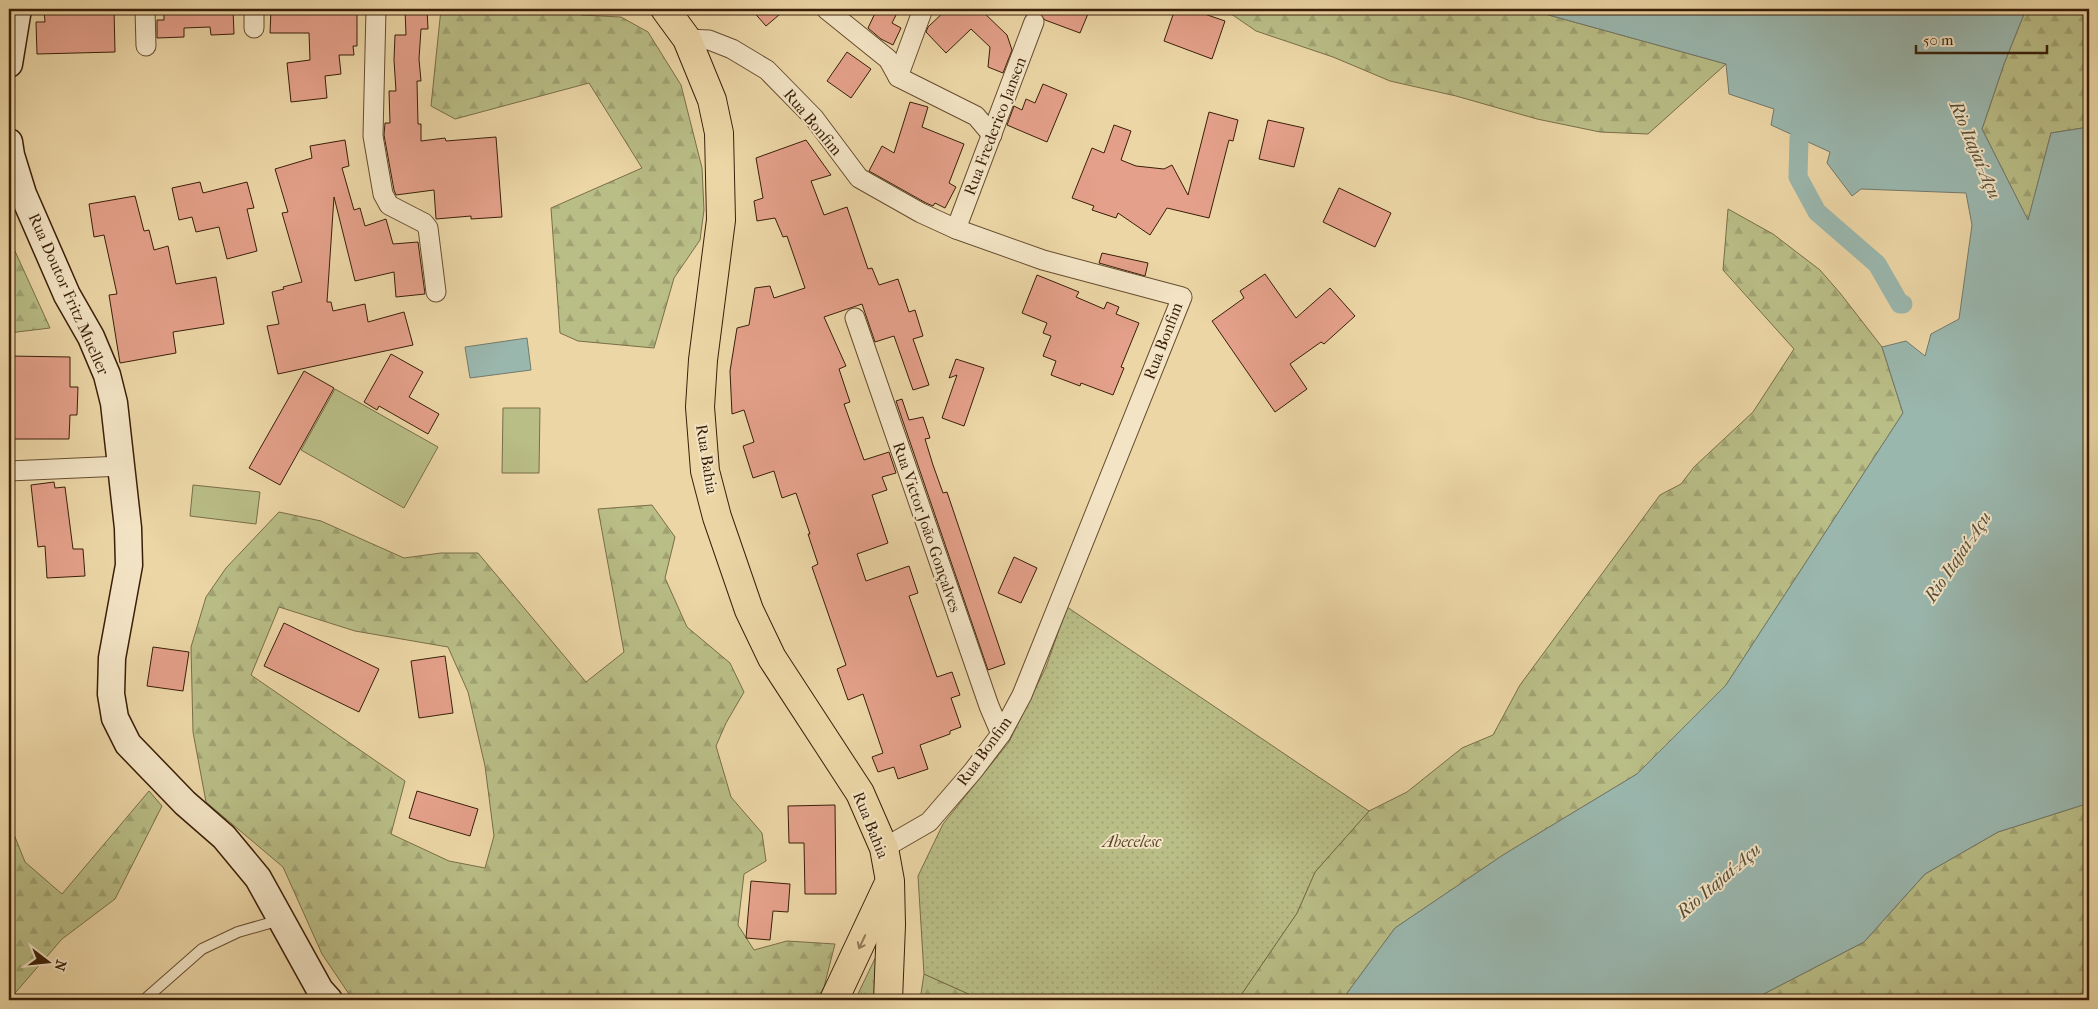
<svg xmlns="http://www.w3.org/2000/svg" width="2098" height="1009" viewBox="0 0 2098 1009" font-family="'IM FELL French Canon',serif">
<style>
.grass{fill:url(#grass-tufts);stroke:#796e47}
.forest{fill:url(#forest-firs);stroke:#796e47;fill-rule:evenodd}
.park{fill:url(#park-dots);stroke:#796e47}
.pitch{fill:#b9bd86;stroke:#796e47}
.water{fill:#9ab7ae;stroke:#737a6c}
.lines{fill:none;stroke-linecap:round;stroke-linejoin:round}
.canal{stroke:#9ab7ae;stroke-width:19}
.building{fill:#e4a08a;stroke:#391f08}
.lane-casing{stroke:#664d30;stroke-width:12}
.street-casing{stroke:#664d30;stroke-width:21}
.secondary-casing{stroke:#391f08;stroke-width:29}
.primary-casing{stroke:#391f08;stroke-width:30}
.lane{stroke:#f3e4c5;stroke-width:10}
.street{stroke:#f3e4c5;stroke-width:19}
.secondary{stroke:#f3e4c5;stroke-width:26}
.primary{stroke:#ecd6a6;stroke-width:28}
.oneway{stroke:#927a57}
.labels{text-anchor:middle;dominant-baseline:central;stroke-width:4;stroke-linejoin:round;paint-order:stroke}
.street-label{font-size:16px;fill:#391f08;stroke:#f3e4c5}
.park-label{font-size:16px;font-style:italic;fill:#594628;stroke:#f3e4c5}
.water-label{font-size:18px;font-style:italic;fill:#564d3a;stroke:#f3e4c5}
</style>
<defs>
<pattern id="grass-tufts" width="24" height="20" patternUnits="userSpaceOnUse" patternTransform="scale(1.25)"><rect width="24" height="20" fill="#b9bd86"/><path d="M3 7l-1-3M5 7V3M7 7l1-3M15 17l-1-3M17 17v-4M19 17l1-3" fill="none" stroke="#a0a272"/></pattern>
<pattern id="forest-firs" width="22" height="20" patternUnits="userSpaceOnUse" patternTransform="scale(1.25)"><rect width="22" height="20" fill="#b9bd86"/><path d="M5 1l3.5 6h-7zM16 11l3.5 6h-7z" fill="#a0a272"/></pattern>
<pattern id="park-dots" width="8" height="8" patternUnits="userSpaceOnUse" patternTransform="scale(1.25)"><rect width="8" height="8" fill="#b9bd86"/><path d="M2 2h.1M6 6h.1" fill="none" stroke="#a0a272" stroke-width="1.8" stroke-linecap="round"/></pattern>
</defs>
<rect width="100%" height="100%" fill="#ecd6a6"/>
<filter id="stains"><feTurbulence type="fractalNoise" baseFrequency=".004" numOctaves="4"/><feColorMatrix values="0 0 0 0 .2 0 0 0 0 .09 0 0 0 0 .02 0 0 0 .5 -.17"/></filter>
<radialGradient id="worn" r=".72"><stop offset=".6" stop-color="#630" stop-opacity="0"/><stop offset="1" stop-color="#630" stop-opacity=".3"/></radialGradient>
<path class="grass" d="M 882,944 L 880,1000 L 855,1000 Z"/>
<g class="forest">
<path d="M 441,9 L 576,9 L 581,15 L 621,17 L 648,32 L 681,85 L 702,168 L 704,210 L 700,240 L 674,278 L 654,348 L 578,341 L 560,333 L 551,208 L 642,168 L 589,83 L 455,119 L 431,106 Z"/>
<path d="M 1224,9 L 1527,9 L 1726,64 L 1648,134 L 1600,132 L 1537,119 L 1456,96 L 1390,81 L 1333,57 L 1256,31 Z"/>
<path d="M 2026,9 L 2089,9 L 2089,127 L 2051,133 L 2028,221 L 1982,129 L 2004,64 Z"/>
<path d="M 1728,209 L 1773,234 L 1820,270 L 1840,293 L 1882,347 L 1903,413 L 1726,685 L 1637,774 L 1503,855 L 1395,928 L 1342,1000 L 1233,1000 L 1241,995 L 1297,913 L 1315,872 L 1369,811 L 1407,792 L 1462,748 L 1493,735 L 1520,685 L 1660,495 L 1681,484 L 1694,467 L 1753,412 L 1794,349 L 1723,270 Z"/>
<path d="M 9,238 L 50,328 L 9,333 Z"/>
<path d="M 652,505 L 675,537 L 665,578 L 687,627 L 730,663 L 744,692 L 726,723 L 716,746 L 731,797 L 762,833 L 766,861 L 744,874 L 738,925 L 754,950 L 787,941 L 835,944 L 824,987 L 816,1000 L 353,1000 L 322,954 L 283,867 L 206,802 L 193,732 L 191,647 L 206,597 L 226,568 L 279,512 L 321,521 L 404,558 L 441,553 L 478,553 L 586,682 L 624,652 L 598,509 ZM 279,607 L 355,631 L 448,647 L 468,692 L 485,766 L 494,836 L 485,868 L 449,861 L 391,834 L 405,781 L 251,675 Z"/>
<path d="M 149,791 L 162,806 L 115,899 L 62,939 L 9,1000 L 9,822 L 25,862 L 62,894 Z"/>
<path d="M 2089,803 L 2089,1000 L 1752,1000 L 1864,942 L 1925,874 L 1998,832 Z"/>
<path d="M 924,974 L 982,1000 L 920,1000 Z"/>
</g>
<path class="park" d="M 1067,607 L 1369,811 L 1315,872 L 1297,913 L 1241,995 L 1233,1000 L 982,1000 L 924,974 L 918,876 L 943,824 L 1009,742 L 1046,667 Z"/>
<g class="pitch">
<path d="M 335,389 L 438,447 L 404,508 L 301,450 Z"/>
<path d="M 503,408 L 540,408 L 539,473 L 502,473 Z"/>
<path d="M 193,485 L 260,492 L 256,524 L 190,516 Z"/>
</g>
<g class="water">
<path d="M 1527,9 L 2026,9 L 2004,64 L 1982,129 L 2028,220 L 2051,133 L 2089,127 L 2089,803 L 1998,832 L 1925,874 L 1864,942 L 1752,1000 L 1342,1000 L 1395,928 L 1503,855 L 1637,774 L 1726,685 L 1903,413 L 1882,347 L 1906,341 L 1925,356 L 1931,334 L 1959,319 L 1972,225 L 1966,193 L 1861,189 L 1852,196 L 1827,163 L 1830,152 L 1771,125 L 1774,109 L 1729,94 L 1726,64 Z"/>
<path d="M 527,338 L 531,370 L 470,378 L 465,347 Z"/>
</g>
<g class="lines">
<path class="canal" d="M 1799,138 L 1798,177 L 1817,212 L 1877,264 L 1900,304 L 1903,304"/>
</g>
<g class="building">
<path d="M 44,9 L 114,9 L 115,52 L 37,54 L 36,22 L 45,22 Z"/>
<path d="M 164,9 L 233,9 L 234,34 L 211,35 L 210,27 L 184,28 L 184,37 L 157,38 L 157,20 L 164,20 Z"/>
<path d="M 271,9 L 354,9 L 354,11 L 357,10 L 357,46 L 353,46 L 354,55 L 339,55 L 341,74 L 325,76 L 327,98 L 291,102 L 287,63 L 310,60 L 309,33 L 270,33 Z"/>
<path d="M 405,9 L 427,9 L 428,29 L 421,29 L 419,59 L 421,81 L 417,81 L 418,124 L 421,124 L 421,141 L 445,138 L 446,141 L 496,137 L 502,217 L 471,219 L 471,216 L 436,219 L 434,190 L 396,195 L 394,190 L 384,135 L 385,123 L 390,123 L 389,91 L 396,91 L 394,60 L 395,35 L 406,35 Z"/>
<path d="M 751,9 L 786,9 L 766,26 Z"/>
<path d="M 877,9 L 899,9 L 892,23 L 901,28 L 893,45 L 881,39 L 868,28 Z"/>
<path d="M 947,9 L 980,9 L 1007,35 L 1012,50 L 1003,73 L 988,67 L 990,47 L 971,29 L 946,53 L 926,32 L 928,27 Z"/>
<path d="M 1020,9 L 1090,9 L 1080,33 L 1045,20 L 1038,12 L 1028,13 Z"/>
<path d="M 1175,9 L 1190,9 L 1225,21 L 1212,59 L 1164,41 Z"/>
<path d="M 847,52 L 871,69 L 851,98 L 827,81 Z"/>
<path d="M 1043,84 L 1067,94 L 1047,142 L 1007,125 L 1014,106 L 1022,110 L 1026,99 L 1035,103 Z"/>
<path d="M 910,102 L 928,107 L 922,127 L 964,144 L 949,183 L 956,187 L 945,208 L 935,203 L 933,206 L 926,203 L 869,171 L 882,146 L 894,153 Z"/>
<path d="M 1209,112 L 1238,120 L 1233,141 L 1229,140 L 1209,218 L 1167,208 L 1150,235 L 1118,213 L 1116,218 L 1092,210 L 1094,206 L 1072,198 L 1092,148 L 1104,153 L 1114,125 L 1131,131 L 1121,160 L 1136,166 L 1164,169 L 1172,165 L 1188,195 Z"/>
<path d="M 1268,120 L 1304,128 L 1294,167 L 1259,159 Z"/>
<path d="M 345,140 L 349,166 L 342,168 L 354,210 L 360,208 L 365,226 L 386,219 L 393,244 L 418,242 L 425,294 L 396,297 L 394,272 L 355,281 L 334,197 L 327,302 L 331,302 L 333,311 L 365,304 L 368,322 L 404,312 L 413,345 L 278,374 L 267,326 L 279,324 L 272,292 L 284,289 L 283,287 L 302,282 L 282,213 L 288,212 L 275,169 L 312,158 L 310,146 Z"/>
<path d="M 806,140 L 831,175 L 811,181 L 824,215 L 847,207 L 868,269 L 872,268 L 879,285 L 898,279 L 909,312 L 915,310 L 923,336 L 913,339 L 929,385 L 913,390 L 894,336 L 875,342 L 862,304 L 824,317 L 846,366 L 839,369 L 850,402 L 844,404 L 864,460 L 889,452 L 896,473 L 882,477 L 887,490 L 872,495 L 888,543 L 857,554 L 866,581 L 909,566 L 918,593 L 909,596 L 937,677 L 952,672 L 960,695 L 951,698 L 961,727 L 950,731 L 950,734 L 920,745 L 928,769 L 898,779 L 894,767 L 878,772 L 872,757 L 883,753 L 863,694 L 848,700 L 837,669 L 846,665 L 812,567 L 818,564 L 808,534 L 810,534 L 796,493 L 782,498 L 774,471 L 753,478 L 743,446 L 754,442 L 744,410 L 732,414 L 730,371 L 737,328 L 749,325 L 755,288 L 770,286 L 774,298 L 805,288 L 787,236 L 783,237 L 775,218 L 757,221 L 754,201 L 763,198 L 756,158 Z"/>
<path d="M 200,182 L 203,193 L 247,182 L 254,208 L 247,209 L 257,251 L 227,259 L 219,227 L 196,232 L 192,217 L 179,220 L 172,188 Z"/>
<path d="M 1339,188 L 1391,213 L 1375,247 L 1323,222 Z"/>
<path d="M 135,196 L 144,231 L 149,230 L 154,250 L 168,246 L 176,284 L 216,277 L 224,324 L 173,332 L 176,353 L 120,363 L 109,295 L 117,294 L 104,235 L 94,237 L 89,204 Z"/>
<path d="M 1102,253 L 1148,263 L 1145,276 L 1099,263 Z"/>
<path d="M 1265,274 L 1296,318 L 1330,288 L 1355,316 L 1324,344 L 1321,342 L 1290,364 L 1307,389 L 1275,412 L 1212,321 L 1244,298 L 1240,291 Z"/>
<path d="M 1037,275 L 1079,292 L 1076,297 L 1104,309 L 1107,302 L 1119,307 L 1116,314 L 1139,323 L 1121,367 L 1124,368 L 1113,395 L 1081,383 L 1080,386 L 1051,375 L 1056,361 L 1043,356 L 1051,336 L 1043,333 L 1047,323 L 1022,313 Z"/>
<path d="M 391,354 L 423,372 L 409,397 L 439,414 L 428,434 L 379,406 L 377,410 L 364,402 Z"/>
<path d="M 9,356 L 70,357 L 70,387 L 78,387 L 77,415 L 70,415 L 69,439 L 9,439 Z"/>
<path d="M 956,359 L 984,368 L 964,426 L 942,418 L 957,375 L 949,378 Z"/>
<path d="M 304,371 L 334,388 L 280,485 L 249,468 Z"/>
<path d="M 902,399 L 909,420 L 923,417 L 930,438 L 925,439 L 933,465 L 943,493 L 947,492 L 1005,664 L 988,670 L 896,401 Z"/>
<path d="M 54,482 L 55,488 L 65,487 L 73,549 L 83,549 L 85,576 L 47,578 L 45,546 L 38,547 L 31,485 Z"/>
<path d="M 1014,557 L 1037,568 L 1021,603 L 998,593 Z"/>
<path d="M 284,623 L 379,669 L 359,712 L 264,666 Z"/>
<path d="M 153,647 L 189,652 L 183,691 L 147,686 Z"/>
<path d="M 445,656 L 453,713 L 419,718 L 411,661 Z"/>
<path d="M 417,791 L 478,809 L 470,836 L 409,818 Z"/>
<path d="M 835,805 L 836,894 L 805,894 L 804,843 L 789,843 L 788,806 Z"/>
<path d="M 751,881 L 790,884 L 788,912 L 773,911 L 770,940 L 746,938 Z"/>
</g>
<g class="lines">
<g class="lane-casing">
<path id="lane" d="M 144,1000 L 202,949 L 238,932 L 280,920"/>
</g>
<g class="street-casing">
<g id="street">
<path d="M 145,9 L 146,46"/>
<path d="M 254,9 L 254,28"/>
<path d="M 376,9 L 373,136 L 383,194 L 389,205 L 424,223 L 428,228 L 436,292"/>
<path d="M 826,9 L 888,59 L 898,77 L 976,116 L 992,135"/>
<path d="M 687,39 L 709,40 L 732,49 L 767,70 L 814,118 L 859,178 L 921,213 L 956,229 L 1043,260 L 1182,297 L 1022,695 L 1001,734 L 973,771 L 929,822 L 884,848"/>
<path d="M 898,77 L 923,9"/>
<path d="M 956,229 L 1034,22"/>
<path d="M 855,318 L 989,706 L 1001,734"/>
<path d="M 9,471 L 122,466"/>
</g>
</g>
<g class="secondary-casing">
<g id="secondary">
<path d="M 9,64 L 18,9"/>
<path d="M 9,142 L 11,155 L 23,194 L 67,295 L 91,337 L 107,375 L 114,403 L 128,528 L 129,565 L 112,658 L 111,694 L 115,718 L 128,744 L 185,803 L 224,837 L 258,878 L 320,990 L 329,1000"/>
</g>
</g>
<g class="primary-casing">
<g id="primary">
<path d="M 665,9 L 687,39 L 712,100 L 719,133 L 721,220 L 703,360 L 700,407 L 705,471 L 717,517 L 749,610 L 772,658 L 860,793 L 884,848 L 890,881 L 891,925 L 888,1000"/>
<path d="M 834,1000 L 887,887"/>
</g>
</g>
<use href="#lane" class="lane"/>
<use href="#street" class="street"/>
<use href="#secondary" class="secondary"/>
<use href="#primary" class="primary"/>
</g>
<defs><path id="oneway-shaft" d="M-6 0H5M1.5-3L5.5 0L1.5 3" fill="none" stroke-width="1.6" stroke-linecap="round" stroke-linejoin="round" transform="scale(1.25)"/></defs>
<use class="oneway" href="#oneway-shaft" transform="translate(862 942) rotate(115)"/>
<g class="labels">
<g class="street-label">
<text transform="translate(813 122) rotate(50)">Rua Bonfim</text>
<text transform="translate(995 126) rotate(-69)">Rua Frederico Jansen</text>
<text transform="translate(69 294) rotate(66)">Rua Doutor Fritz Mueller</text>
<text transform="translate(1163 341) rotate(-69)">Rua Bonfim</text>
<text transform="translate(707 459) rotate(81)">Rua Bahia</text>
<text transform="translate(927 527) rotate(71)">Rua Victor João Gonçalves</text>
<text transform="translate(984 751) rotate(-54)">Rua Bonfim</text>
<text transform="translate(871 825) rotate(68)">Rua Bahia</text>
</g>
<g class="park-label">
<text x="1132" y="841">Abecelesc</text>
</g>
<g class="water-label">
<text transform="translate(1975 150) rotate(67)">Rio Itajaí-Açu</text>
<text transform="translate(1958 557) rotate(-56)">Rio Itajaí-Açu</text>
<text transform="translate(1719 881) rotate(-41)">Rio Itajaí-Açu</text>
</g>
</g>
<rect width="2098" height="1009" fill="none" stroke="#ecd6a6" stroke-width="30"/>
<rect x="10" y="10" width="2078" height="989" fill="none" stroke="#391f08" stroke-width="2.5"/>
<rect x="15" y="15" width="2068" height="979" fill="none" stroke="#391f08"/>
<g transform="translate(48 962) rotate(106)" stroke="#f3e4c5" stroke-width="4" paint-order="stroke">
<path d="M0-4L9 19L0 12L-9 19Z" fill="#391f08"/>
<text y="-8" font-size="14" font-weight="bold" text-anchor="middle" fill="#391f08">N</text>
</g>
<path d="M1916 45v8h131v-8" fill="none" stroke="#391f08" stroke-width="2.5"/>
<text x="1923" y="45" font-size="15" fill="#391f08" stroke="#f3e4c5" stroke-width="4" paint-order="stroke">50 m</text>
<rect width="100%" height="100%" filter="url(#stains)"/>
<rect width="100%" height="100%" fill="url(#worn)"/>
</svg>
